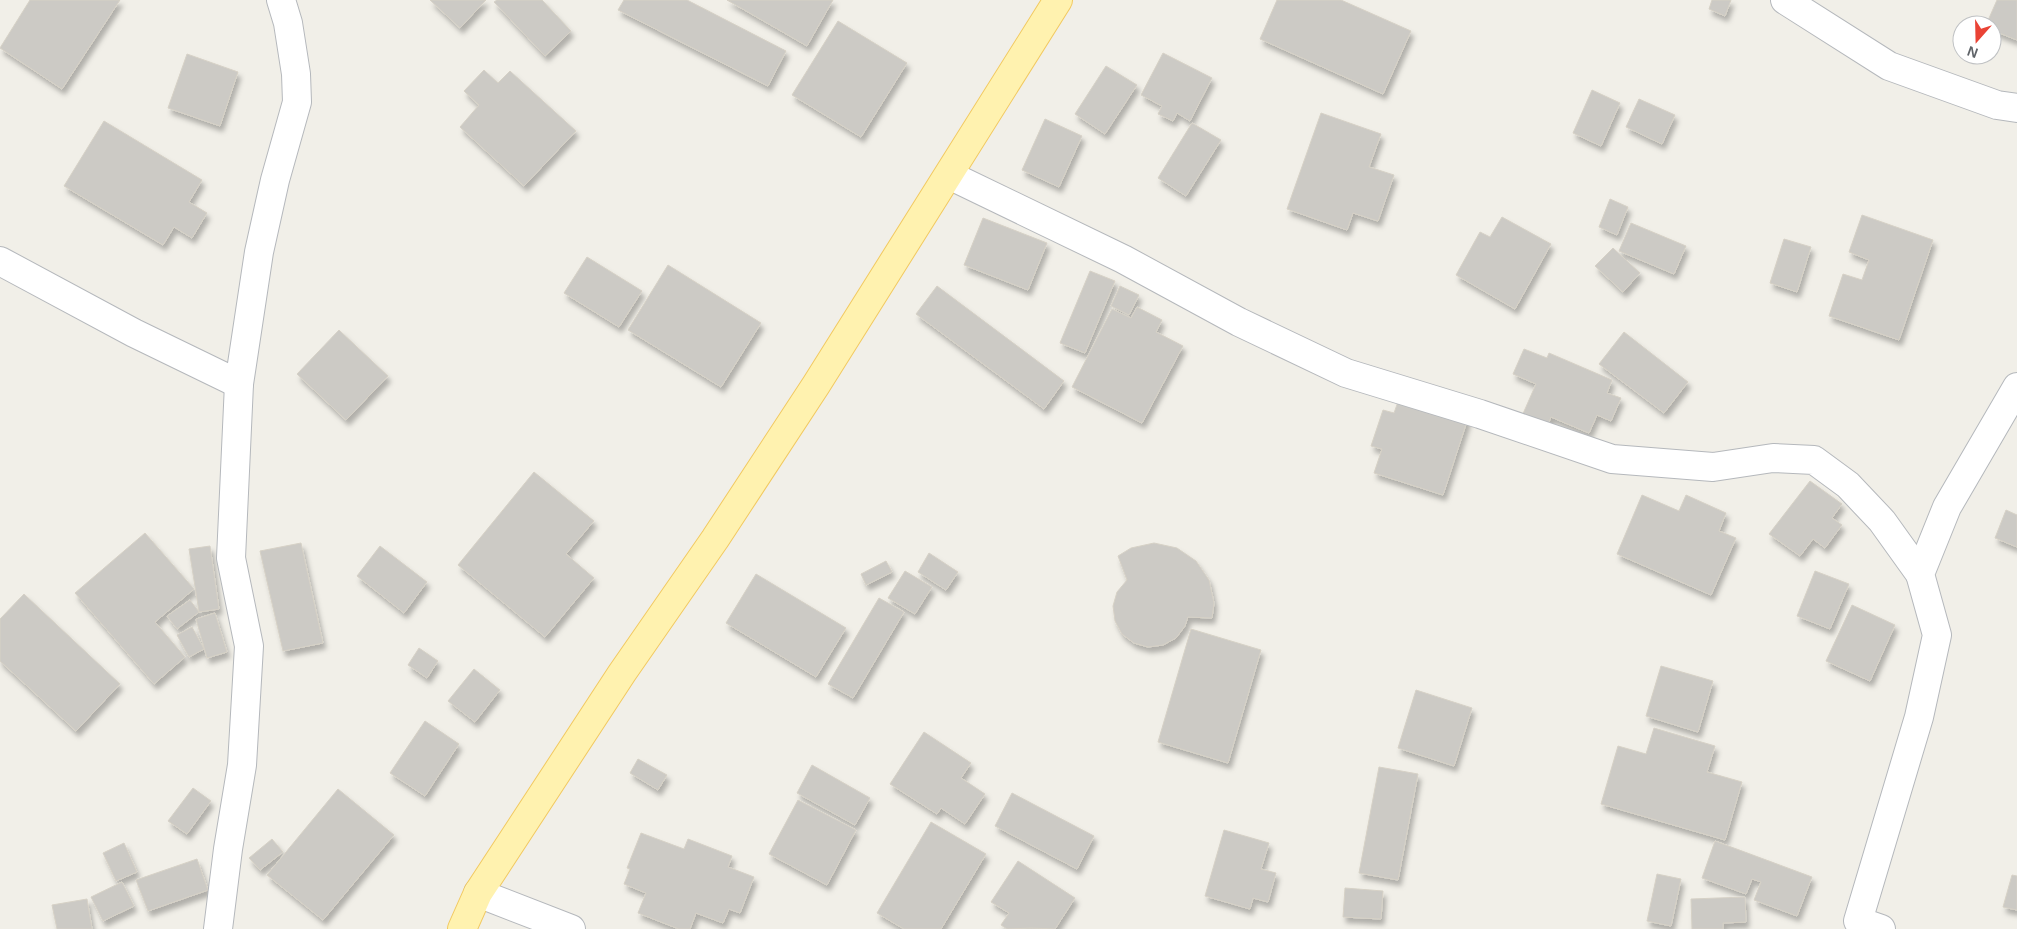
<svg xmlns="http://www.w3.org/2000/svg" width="2017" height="929" viewBox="0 0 2017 929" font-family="Arial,sans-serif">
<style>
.building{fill:#cccac5;stroke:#d6d1c6;filter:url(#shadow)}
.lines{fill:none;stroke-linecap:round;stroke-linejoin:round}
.minor-casing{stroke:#b5b8bc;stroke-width:30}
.major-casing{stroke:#f2c960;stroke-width:30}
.minor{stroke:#fff;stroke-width:28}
.major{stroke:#fff2af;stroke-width:28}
</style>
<defs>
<filter id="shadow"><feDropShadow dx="3" dy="5.5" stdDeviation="2.5" flood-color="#0004"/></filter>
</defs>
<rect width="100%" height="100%" fill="#f1efe8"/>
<g class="building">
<path d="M 30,0 L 120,0 L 62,89 L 0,48 Z"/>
<path d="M 430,0 L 486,0 L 460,28 Z"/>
<path d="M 497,0 L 542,0 L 571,31 L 545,56 L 494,2 Z"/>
<path d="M 624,0 L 687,0 L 786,51 L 768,86 L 618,10 Z"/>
<path d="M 727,0 L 833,0 L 807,46 Z"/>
<path d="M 1277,0 L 1341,0 L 1411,31 L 1383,94 L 1260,39 Z"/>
<path d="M 1712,0 L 1731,0 L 1725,16 L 1709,9 Z"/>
<path d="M 1997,0 L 2017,0 L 2017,40 L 1992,30 L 1992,25 L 1986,25 Z"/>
<path d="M 838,21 L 907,63 L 861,137 L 792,95 Z"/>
<path d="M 1163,53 L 1212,78 L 1190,121 L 1177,113 L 1173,121 L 1158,114 L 1162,106 L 1141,95 Z"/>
<path d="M 187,54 L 238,72 L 220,126 L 168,108 Z"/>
<path d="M 1106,66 L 1137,85 L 1105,134 L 1075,114 Z"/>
<path d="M 484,70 L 498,83 L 510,71 L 576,131 L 524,186 L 460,127 L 479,105 L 464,91 Z"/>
<path d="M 1592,90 L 1620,103 L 1601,146 L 1573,133 Z"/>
<path d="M 1639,99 L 1675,115 L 1662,144 L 1626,127 Z"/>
<path d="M 1321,113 L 1381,134 L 1369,167 L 1394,175 L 1378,221 L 1353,213 L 1347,230 L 1287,209 Z"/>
<path d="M 1045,119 L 1082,136 L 1059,187 L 1022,170 Z"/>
<path d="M 104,121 L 202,180 L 189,202 L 207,213 L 192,238 L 174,227 L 163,245 L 64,186 Z"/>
<path d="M 1192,123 L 1221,140 L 1186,196 L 1158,178 Z"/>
<path d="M 1610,199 L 1628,207 L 1617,235 L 1599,227 Z"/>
<path d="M 1862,215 L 1933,240 L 1899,340 L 1829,316 L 1843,274 L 1862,280 L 1869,260 L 1849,252 Z"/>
<path d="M 1502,217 L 1551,244 L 1515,309 L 1456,275 L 1480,232 L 1490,237 Z"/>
<path d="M 983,218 L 1047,243 L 1028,290 L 964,265 Z"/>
<path d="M 1631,223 L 1686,246 L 1674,274 L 1619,251 Z"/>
<path d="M 1784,239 L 1811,247 L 1797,292 L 1770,283 Z"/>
<path d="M 1613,248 L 1640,273 L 1623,292 L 1595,266 Z"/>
<path d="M 587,257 L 642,291 L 619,327 L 564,293 Z"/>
<path d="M 668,265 L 761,323 L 721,387 L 628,330 Z"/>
<path d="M 1090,271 L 1115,281 L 1085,353 L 1060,343 Z"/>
<path d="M 937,286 L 1064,381 L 1044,409 L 916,314 Z"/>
<path d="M 1120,286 L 1139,295 L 1129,315 L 1111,306 Z"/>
<path d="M 1137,307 L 1162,320 L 1156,332 L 1183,346 L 1142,423 L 1072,387 L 1112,309 L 1131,318 Z"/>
<path d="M 339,330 L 388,376 L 346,420 L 297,374 Z"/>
<path d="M 1624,332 L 1688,382 L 1664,413 L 1599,364 Z"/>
<path d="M 1524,349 L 1547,358 L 1549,353 L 1612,380 L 1607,393 L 1621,398 L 1611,421 L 1597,415 L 1589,433 L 1551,417 L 1547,427 L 1522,416 L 1536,384 L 1513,374 Z"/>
<path d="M 1400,396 L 1468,418 L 1443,495 L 1374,473 L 1382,449 L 1371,446 L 1383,410 L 1394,413 Z"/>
<path d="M 534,472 L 594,521 L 566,554 L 594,578 L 545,637 L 458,565 Z"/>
<path d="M 1810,481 L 1842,504 L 1832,518 L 1842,525 L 1825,548 L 1813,539 L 1800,556 L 1769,534 Z"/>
<path d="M 1642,495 L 1679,511 L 1686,495 L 1726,513 L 1719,531 L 1736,538 L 1711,595 L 1617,554 Z"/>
<path d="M 2006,510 L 2017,515 L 2017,547 L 1995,538 Z"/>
<path d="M 145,533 L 194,589 L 155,622 L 185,657 L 154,684 L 75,593 Z"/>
<path d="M 301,543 L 323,643 L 283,651 L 260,551 Z"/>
<path d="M 1154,543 L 1177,548 L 1196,561 L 1209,580 L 1214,603 L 1212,618 L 1188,617 L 1185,626 L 1176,638 L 1163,645 L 1148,647 L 1134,643 L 1122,634 L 1115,621 L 1113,606 L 1117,592 L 1127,580 L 1118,556 L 1131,548 Z"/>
<path d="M 210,546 L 219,609 L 199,612 L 189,549 Z"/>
<path d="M 380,546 L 427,582 L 404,613 L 357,576 Z"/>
<path d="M 929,553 L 958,572 L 946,590 L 918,572 Z"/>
<path d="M 886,561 L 892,572 L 866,585 L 861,574 Z"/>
<path d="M 905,571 L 932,587 L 915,614 L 888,598 Z"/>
<path d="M 1815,571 L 1849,584 L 1830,629 L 1797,616 Z"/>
<path d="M 756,574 L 846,628 L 816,677 L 726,623 Z"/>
<path d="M 24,594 L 120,684 L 76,731 L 0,661 L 0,619 Z"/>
<path d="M 879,598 L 904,612 L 853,698 L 828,684 Z"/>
<path d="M 190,600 L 199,612 L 177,629 L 167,616 Z"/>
<path d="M 1852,605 L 1895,625 L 1870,681 L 1826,661 Z"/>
<path d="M 215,613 L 227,652 L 207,658 L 196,619 Z"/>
<path d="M 192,627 L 204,649 L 189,657 L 177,635 Z"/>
<path d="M 1191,629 L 1261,650 L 1228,763 L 1158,742 Z"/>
<path d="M 419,648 L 438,661 L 427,678 L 408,665 Z"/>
<path d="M 1661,666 L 1713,681 L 1698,732 L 1646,716 Z"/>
<path d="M 474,669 L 500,690 L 475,722 L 448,701 Z"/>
<path d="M 1416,690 L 1472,708 L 1454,766 L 1398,748 Z"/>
<path d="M 425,721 L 459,744 L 425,796 L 390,773 Z"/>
<path d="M 1654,728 L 1715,746 L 1707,772 L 1742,782 L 1725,840 L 1601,804 L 1618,746 L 1646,754 Z"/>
<path d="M 924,732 L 971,763 L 961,778 L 985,794 L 965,824 L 941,808 L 937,814 L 890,784 Z"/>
<path d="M 638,759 L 667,775 L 658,790 L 630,773 Z"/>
<path d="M 812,765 L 870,798 L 855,825 L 797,793 Z"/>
<path d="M 1379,767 L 1418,774 L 1398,880 L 1359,873 Z"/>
<path d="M 193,788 L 211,801 L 187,834 L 168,821 Z"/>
<path d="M 338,789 L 394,835 L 323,920 L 267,875 Z"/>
<path d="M 1012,793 L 1094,836 L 1077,869 L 995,826 Z"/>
<path d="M 798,800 L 856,830 L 827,885 L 769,854 Z"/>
<path d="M 931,822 L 986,854 L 941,929 L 904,929 L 877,913 Z"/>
<path d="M 1224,830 L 1269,843 L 1261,869 L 1276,873 L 1268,902 L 1253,898 L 1250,909 L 1205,896 Z"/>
<path d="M 641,833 L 684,849 L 688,839 L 732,856 L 728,867 L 754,877 L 740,913 L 729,909 L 723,923 L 696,913 L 690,929 L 679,929 L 638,913 L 646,893 L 624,884 L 630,869 L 627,868 Z"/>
<path d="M 272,839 L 283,852 L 260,870 L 249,858 Z"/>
<path d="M 1715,841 L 1812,877 L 1797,916 L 1754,900 L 1761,882 L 1752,879 L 1746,894 L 1702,878 Z"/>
<path d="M 124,843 L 137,872 L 116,881 L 103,853 Z"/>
<path d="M 197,859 L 208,890 L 148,911 L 136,880 Z"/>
<path d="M 1018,861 L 1075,898 L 1055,929 L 1031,928 L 1007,929 L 1001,925 L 1009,913 L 991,902 Z"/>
<path d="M 1657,874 L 1681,879 L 1671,926 L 1647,921 Z"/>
<path d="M 2012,875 L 2017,876 L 2017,910 L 2003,907 Z"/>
<path d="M 122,882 L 134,906 L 103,921 L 91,897 Z"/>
<path d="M 1345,888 L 1383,891 L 1381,919 L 1343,917 Z"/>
<path d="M 1745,897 L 1746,922 L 1723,923 L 1723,929 L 1692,929 L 1691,899 Z"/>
<path d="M 87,899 L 92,929 L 57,929 L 52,905 Z"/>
</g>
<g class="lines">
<g class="minor-casing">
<g id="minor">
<path d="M 1785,0 L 1889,66 L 1997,105 L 2017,108"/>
<path d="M 949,175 L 1123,259 L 1239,322 L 1346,373 L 1480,414 L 1612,459 L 1713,467 L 1773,458 L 1814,460 L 1848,485 L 1882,521 L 1920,574"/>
<path d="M 0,261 L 134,333 L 239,384"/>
<path d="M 478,893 L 571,929"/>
<path d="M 218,929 L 228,849 L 242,765 L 249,646 L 231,558 L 239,384 L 259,252 L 275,180 L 297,102 L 296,74 L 288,23 L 281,0"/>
<path d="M 1881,929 L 1858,921 L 1919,717 L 1937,635 L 1920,574 L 1947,507 L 2017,387"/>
</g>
</g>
<g class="major-casing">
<path id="major" d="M 462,929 L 478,893 L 622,673 L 715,539 L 816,385 L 1058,0"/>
</g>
<use href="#minor" class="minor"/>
<use href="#major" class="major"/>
</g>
<g transform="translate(1977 40) rotate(200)"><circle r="24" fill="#ffffff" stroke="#bfc1c3"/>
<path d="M0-4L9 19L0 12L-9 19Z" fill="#ea4335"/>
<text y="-8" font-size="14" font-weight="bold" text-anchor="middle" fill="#5f6368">N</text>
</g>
</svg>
